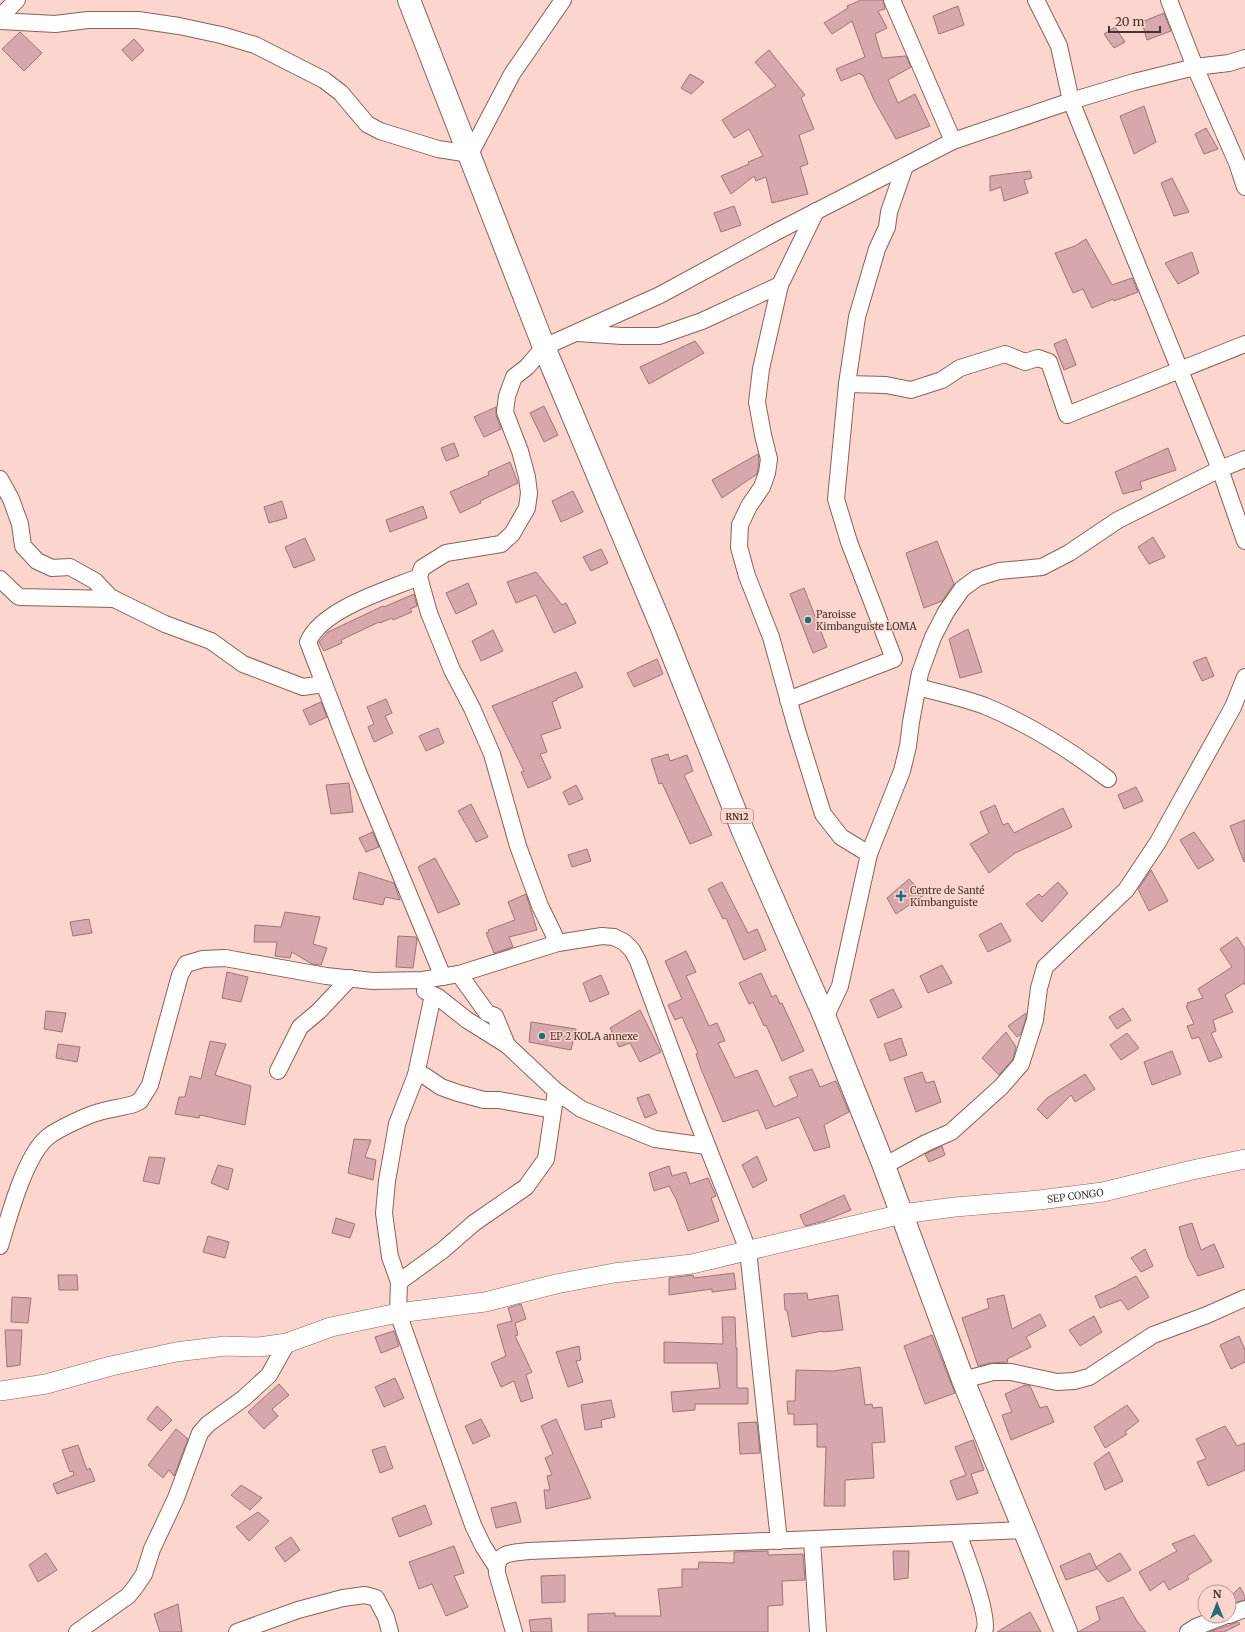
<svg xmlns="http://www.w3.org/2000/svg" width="1245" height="1632" viewBox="0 0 1245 1632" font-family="Merriweather,serif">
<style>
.building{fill:#d6a8ac;stroke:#9e7377}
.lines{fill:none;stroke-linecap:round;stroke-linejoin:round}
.minor-casing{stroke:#896158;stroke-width:18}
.tertiary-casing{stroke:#896158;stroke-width:20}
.primary-casing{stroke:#896158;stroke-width:24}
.minor{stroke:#fff;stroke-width:16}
.tertiary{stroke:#fff;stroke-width:19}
.primary{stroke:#fff;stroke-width:22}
.poi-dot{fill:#236b78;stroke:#fcd6ce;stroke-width:1.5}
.labels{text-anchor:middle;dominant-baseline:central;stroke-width:3;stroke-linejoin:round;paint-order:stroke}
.shield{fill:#fcd6ce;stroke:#7c645f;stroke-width:1}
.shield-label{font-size:9px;font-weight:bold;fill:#45332f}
.poi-label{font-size:10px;fill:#45332f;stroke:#fcd6ce;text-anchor:start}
.street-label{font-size:10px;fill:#45332f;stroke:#fcd6ce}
</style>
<rect width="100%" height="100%" fill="#fcd6ce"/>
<g class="building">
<path d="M 861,0 L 883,0 L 885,9 L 878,11 L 887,28 L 875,34 L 882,58 L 906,56 L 911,67 L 888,80 L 898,103 L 915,94 L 930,126 L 896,139 L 874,100 L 863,75 L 861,75 L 860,73 L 841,81 L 836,69 L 865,57 L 852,21 L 832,34 L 824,23 L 848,8 L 847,6 Z"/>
<path d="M 958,6 L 964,25 L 939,34 L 933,16 Z"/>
<path d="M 1164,13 L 1171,31 L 1147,40 L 1142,22 Z"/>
<path d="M 1115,27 L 1125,42 L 1114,48 L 1104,34 Z"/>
<path d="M 20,32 L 42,53 L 24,71 L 2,49 Z"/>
<path d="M 134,39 L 144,50 L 132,61 L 122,50 Z"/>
<path d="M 769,50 L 805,95 L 801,98 L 814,129 L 799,135 L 808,164 L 800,167 L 808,194 L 772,203 L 766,177 L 756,181 L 754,176 L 731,194 L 721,176 L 749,164 L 748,162 L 763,156 L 749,129 L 734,138 L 722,120 L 776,86 L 755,62 Z"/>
<path d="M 690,74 L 704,82 L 691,94 L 681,88 Z"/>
<path d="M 1144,106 L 1156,142 L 1134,154 L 1120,116 Z"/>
<path d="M 1206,128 L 1218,149 L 1204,154 L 1195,134 Z"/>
<path d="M 1030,171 L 1032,178 L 1024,180 L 1028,193 L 1004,201 L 1001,187 L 990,191 L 990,176 Z"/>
<path d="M 1172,178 L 1189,212 L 1174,216 L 1161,183 Z"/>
<path d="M 734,206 L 741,225 L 721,232 L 714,213 Z"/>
<path d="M 1086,239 L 1112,285 L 1132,278 L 1138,292 L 1114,301 L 1113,299 L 1092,308 L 1083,289 L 1073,293 L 1055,253 L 1075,246 Z"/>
<path d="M 1192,252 L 1199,273 L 1178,284 L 1165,263 Z"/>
<path d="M 1066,339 L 1076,365 L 1064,370 L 1054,344 Z"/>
<path d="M 695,341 L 704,353 L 649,384 L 640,367 Z"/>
<path d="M 544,406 L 558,435 L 544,442 L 530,413 Z"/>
<path d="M 496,407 L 496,415 L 501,429 L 484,437 L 474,417 Z"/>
<path d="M 454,443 L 459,456 L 446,461 L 441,448 Z"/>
<path d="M 1168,448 L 1176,470 L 1140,482 L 1142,489 L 1123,494 L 1115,472 Z"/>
<path d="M 758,454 L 759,460 L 757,474 L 722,498 L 712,480 Z"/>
<path d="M 510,462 L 518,483 L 480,501 L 481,503 L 460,513 L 450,492 L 489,475 L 488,472 Z"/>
<path d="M 573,491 L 583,512 L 561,522 L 552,501 Z"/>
<path d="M 282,501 L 287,518 L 269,523 L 264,507 Z"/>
<path d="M 423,506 L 427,518 L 390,532 L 386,520 Z"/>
<path d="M 1153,537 L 1165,557 L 1149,564 L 1138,547 Z"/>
<path d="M 305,538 L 315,560 L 294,568 L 285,547 Z"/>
<path d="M 937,541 L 954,584 L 942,601 L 924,608 L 906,553 Z"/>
<path d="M 601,549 L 608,563 L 591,571 L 583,557 Z"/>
<path d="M 536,572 L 562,605 L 566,603 L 576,623 L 554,633 L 536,595 L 516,603 L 507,582 Z"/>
<path d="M 468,583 L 477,604 L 456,614 L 446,593 Z"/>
<path d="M 804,588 L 827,647 L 813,653 L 790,594 Z"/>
<path d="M 414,594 L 417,606 L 410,609 L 412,612 L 393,620 L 392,618 L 380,623 L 379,622 L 341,640 L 342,643 L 324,651 L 319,642 L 328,632 L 383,606 L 384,607 Z"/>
<path d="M 968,629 L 982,672 L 960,678 L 949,639 Z"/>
<path d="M 493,630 L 503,651 L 481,661 L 472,641 Z"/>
<path d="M 1206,657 L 1214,676 L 1202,681 L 1193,662 Z"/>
<path d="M 657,659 L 663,674 L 634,687 L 627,673 Z"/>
<path d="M 576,672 L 583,687 L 556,699 L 557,700 L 552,702 L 561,728 L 541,735 L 547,752 L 540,754 L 551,778 L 528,788 L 521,772 L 524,771 L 492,706 Z"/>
<path d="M 386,699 L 392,713 L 385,716 L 393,733 L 374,742 L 368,727 L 374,724 L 367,707 Z"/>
<path d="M 321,702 L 327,717 L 310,725 L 303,710 Z"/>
<path d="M 438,728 L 444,743 L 426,751 L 419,736 Z"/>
<path d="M 668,754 L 670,761 L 687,755 L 693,771 L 684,775 L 712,835 L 690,844 L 662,783 L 659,784 L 651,759 Z"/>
<path d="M 349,783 L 353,812 L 331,814 L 326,785 Z"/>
<path d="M 576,785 L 583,799 L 569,805 L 563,792 Z"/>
<path d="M 1136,787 L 1143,801 L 1124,809 L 1118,795 Z"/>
<path d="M 471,804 L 488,837 L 476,842 L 458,811 Z"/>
<path d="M 995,805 L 1003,825 L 1008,823 L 1014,833 L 1063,808 L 1072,827 L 1015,853 L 989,873 L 970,844 L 989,833 L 980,812 Z"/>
<path d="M 1245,820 L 1245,861 L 1244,862 L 1230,826 Z"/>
<path d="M 373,832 L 379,847 L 366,852 L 359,838 Z"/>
<path d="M 1194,832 L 1214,860 L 1198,869 L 1180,840 Z"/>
<path d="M 587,849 L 591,861 L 572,867 L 568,855 Z"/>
<path d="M 435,858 L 460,904 L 438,913 L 418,867 Z"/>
<path d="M 1151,870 L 1168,901 L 1149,911 L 1138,889 Z"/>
<path d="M 359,872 L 394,883 L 400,900 L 385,897 L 383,905 L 353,899 Z"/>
<path d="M 909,879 L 924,895 L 896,914 L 887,898 Z"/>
<path d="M 722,882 L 748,933 L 757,929 L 766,950 L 744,960 L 726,918 L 723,919 L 708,889 Z"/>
<path d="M 1058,882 L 1068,893 L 1042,922 L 1026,904 L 1039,894 L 1042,897 Z"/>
<path d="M 526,894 L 537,930 L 509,937 L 513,947 L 494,953 L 486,933 L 489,932 L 488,930 L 515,920 L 508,902 Z"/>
<path d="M 285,912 L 320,917 L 313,944 L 327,948 L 321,965 L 312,964 L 292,952 L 290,958 L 275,956 L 277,942 L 254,942 L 255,925 L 281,927 Z"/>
<path d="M 89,919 L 92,933 L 73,936 L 70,922 Z"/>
<path d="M 1001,923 L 1011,941 L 988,952 L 979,935 Z"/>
<path d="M 398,936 L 416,937 L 417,940 L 413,968 L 396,967 Z"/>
<path d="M 1237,937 L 1245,949 L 1245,985 L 1244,983 L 1225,995 L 1233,1012 L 1213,1020 L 1216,1031 L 1211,1033 L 1222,1057 L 1209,1062 L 1199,1037 L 1192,1039 L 1187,1026 L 1194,1024 L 1186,1006 L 1188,1005 L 1187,1003 L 1203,998 L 1198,989 L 1232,967 L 1220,949 Z"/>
<path d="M 686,951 L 696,972 L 686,976 L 709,1026 L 717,1023 L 725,1041 L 718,1043 L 735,1078 L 757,1070 L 774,1107 L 798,1096 L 789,1077 L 812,1069 L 820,1087 L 836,1081 L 849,1112 L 824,1125 L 830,1147 L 814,1151 L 799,1117 L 766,1129 L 758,1110 L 723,1122 L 701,1069 L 696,1054 L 698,1053 L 682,1017 L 675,1020 L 668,1005 L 682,999 L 665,961 Z"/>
<path d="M 942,965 L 952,983 L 928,993 L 920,976 Z"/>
<path d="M 227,972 L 248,977 L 241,1002 L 222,998 Z"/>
<path d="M 761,973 L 772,997 L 776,995 L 780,1004 L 782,1003 L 804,1051 L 782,1061 L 766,1025 L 764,1026 L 753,1002 L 749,1004 L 739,983 Z"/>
<path d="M 601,975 L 609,994 L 590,1002 L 583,983 Z"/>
<path d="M 893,989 L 902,1007 L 878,1018 L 870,1000 Z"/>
<path d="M 1123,1008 L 1131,1020 L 1117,1029 L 1109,1017 Z"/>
<path d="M 640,1010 L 661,1052 L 640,1062 L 630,1043 L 619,1047 L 610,1028 Z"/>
<path d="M 46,1011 L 66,1013 L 62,1032 L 44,1029 Z"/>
<path d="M 1026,1013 L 1026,1018 L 1021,1034 L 1017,1037 L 1008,1026 Z"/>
<path d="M 531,1022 L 576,1029 L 571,1050 L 529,1042 Z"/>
<path d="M 1006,1032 L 1016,1047 L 1013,1059 L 999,1075 L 982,1058 Z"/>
<path d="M 1127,1033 L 1139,1048 L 1121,1060 L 1110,1045 Z"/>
<path d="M 901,1038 L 907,1055 L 890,1061 L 884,1044 Z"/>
<path d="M 210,1041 L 226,1044 L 215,1075 L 251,1086 L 245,1125 L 200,1115 L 199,1118 L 175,1114 L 179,1097 L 185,1097 L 190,1076 L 201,1079 Z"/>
<path d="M 58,1044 L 80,1047 L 77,1062 L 56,1058 Z"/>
<path d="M 1172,1051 L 1181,1074 L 1152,1085 L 1144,1062 Z"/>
<path d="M 922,1072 L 926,1083 L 934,1081 L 941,1102 L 916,1112 L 904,1078 Z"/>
<path d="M 1085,1074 L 1095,1089 L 1075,1102 L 1071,1095 L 1047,1119 L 1037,1109 L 1047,1098 Z"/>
<path d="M 649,1094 L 657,1113 L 645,1118 L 637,1098 Z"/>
<path d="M 354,1139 L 371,1140 L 365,1157 L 376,1160 L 373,1180 L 348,1173 Z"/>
<path d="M 942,1146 L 945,1155 L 929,1162 L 925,1154 Z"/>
<path d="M 757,1156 L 767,1180 L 753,1188 L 742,1165 Z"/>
<path d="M 149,1157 L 165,1158 L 159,1184 L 143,1181 Z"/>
<path d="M 218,1165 L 233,1169 L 228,1190 L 211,1183 Z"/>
<path d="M 669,1166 L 672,1176 L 686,1172 L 690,1184 L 708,1178 L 716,1196 L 711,1198 L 719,1221 L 688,1231 L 676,1199 L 669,1186 L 654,1191 L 649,1173 Z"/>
<path d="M 844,1195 L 851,1210 L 824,1221 L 805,1226 L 800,1215 Z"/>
<path d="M 336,1218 L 355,1224 L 350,1238 L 332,1233 Z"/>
<path d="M 1192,1223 L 1201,1250 L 1214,1244 L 1224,1267 L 1198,1276 L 1188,1257 L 1179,1227 Z"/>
<path d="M 208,1236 L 229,1242 L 225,1258 L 203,1252 Z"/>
<path d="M 1145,1249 L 1153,1266 L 1141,1272 L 1131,1258 Z"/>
<path d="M 734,1273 L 736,1289 L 712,1292 L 712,1289 L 669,1295 L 669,1278 L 693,1275 L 694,1278 Z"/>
<path d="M 58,1275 L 77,1275 L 78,1290 L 59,1290 Z"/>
<path d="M 1136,1276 L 1149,1297 L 1128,1310 L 1121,1300 L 1100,1308 L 1095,1296 L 1118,1286 L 1118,1285 Z"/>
<path d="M 807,1293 L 808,1300 L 838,1295 L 843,1330 L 822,1332 L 822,1331 L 792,1337 L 787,1310 L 785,1310 L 784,1294 Z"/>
<path d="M 1004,1295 L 1012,1329 L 1040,1314 L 1046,1326 L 1026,1337 L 1031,1347 L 1007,1359 L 1008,1362 L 991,1363 L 978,1366 L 962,1318 L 989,1308 L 987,1299 Z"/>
<path d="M 12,1297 L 31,1298 L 28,1323 L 11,1322 Z"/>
<path d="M 521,1304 L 526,1319 L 515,1323 L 518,1335 L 515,1336 L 532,1372 L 526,1375 L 533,1398 L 521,1402 L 514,1381 L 501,1387 L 491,1363 L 506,1356 L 497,1325 L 512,1321 L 508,1308 Z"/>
<path d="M 1094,1316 L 1102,1332 L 1080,1346 L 1069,1330 Z"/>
<path d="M 722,1317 L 735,1317 L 736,1348 L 737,1348 L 737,1388 L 748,1388 L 748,1404 L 695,1404 L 695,1410 L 673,1412 L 671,1392 L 720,1388 L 717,1363 L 664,1363 L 664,1342 L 723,1344 Z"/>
<path d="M 5,1330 L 22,1330 L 20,1365 L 7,1367 Z"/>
<path d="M 394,1331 L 399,1346 L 381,1353 L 375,1337 Z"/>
<path d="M 932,1335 L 955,1393 L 925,1404 L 904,1346 Z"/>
<path d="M 1239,1336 L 1245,1350 L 1245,1362 L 1231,1369 L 1220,1345 Z"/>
<path d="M 579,1346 L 581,1360 L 576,1361 L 583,1382 L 568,1387 L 556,1352 Z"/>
<path d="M 860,1367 L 865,1405 L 872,1404 L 873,1408 L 882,1407 L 885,1442 L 872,1443 L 874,1478 L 845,1480 L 845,1506 L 824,1506 L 826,1447 L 817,1447 L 817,1424 L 794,1425 L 794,1414 L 788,1414 L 787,1401 L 795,1401 L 796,1370 L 834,1371 Z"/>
<path d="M 395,1378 L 404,1398 L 384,1407 L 375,1387 Z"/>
<path d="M 279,1384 L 289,1395 L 272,1409 L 278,1416 L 264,1429 L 248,1412 Z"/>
<path d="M 1025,1385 L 1030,1386 L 1040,1408 L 1047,1406 L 1054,1422 L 1011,1440 L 1002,1415 L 1012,1412 L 1005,1394 Z"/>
<path d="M 611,1400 L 615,1417 L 601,1420 L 602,1427 L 585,1430 L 581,1405 Z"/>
<path d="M 1127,1405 L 1139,1421 L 1125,1432 L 1127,1434 L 1105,1448 L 1094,1427 Z"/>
<path d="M 157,1406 L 172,1420 L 161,1431 L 147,1419 Z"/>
<path d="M 481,1419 L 490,1436 L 473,1444 L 465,1426 Z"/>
<path d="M 556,1419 L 591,1498 L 546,1509 L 544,1490 L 550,1490 L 547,1476 L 552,1475 L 545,1458 L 553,1454 L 541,1426 Z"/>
<path d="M 757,1422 L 760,1453 L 740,1454 L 738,1423 Z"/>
<path d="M 1225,1426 L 1237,1446 L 1245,1443 L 1245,1470 L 1208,1486 L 1197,1462 L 1206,1459 L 1196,1439 Z"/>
<path d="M 176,1429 L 188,1439 L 174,1476 L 169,1470 L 163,1478 L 148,1465 Z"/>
<path d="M 973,1440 L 984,1470 L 971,1474 L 978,1493 L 957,1500 L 950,1481 L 966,1475 L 955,1447 Z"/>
<path d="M 78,1445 L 87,1470 L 90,1468 L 95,1481 L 57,1494 L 53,1484 L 74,1475 L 73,1471 L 70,1472 L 62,1450 Z"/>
<path d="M 385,1446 L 393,1468 L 380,1473 L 372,1450 Z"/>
<path d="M 1109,1452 L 1123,1481 L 1105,1490 L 1094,1463 Z"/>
<path d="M 241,1485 L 262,1498 L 250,1510 L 231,1495 Z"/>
<path d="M 516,1502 L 521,1522 L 496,1528 L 491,1508 Z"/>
<path d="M 425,1505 L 432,1524 L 399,1537 L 392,1518 Z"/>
<path d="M 258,1512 L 269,1521 L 249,1541 L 236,1527 Z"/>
<path d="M 1194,1535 L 1212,1561 L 1187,1576 L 1189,1579 L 1169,1590 L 1164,1581 L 1150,1591 L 1139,1572 L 1177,1551 L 1172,1544 Z"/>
<path d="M 291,1537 L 300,1550 L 285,1562 L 275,1548 Z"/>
<path d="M 454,1546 L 464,1573 L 454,1576 L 468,1607 L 446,1616 L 432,1584 L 419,1589 L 409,1562 Z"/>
<path d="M 768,1551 L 768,1555 L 803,1554 L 805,1580 L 782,1581 L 783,1605 L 768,1606 L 768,1632 L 588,1632 L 588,1614 L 615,1613 L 615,1616 L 661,1616 L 658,1589 L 682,1587 L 682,1569 L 698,1569 L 699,1562 L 734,1563 L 734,1552 Z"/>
<path d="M 893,1551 L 909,1551 L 908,1578 L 894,1580 Z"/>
<path d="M 46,1553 L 57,1570 L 38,1582 L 29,1565 Z"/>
<path d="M 1090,1553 L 1097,1569 L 1066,1580 L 1060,1566 Z"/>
<path d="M 1120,1553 L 1131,1570 L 1108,1582 L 1096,1567 Z"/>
<path d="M 565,1575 L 565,1602 L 542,1603 L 541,1576 Z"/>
<path d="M 1240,1587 L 1245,1596 L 1245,1600 L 1229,1605 L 1229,1598 Z"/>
<path d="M 1123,1597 L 1137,1621 L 1146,1632 L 1078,1632 L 1100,1620 L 1096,1607 Z"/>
<path d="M 178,1604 L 182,1632 L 160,1632 L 154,1614 Z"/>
<path d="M 1030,1612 L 1041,1632 L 997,1632 Z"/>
<path d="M 551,1618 L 552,1632 L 531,1632 L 529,1620 Z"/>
<path d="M 1238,1622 L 1240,1624 L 1224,1632 L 1209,1632 Z"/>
</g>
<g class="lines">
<g class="minor-casing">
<g id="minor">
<path d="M 892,0 L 953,141"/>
<path d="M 1036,0 L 1059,46 L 1071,101 L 1220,469 L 1245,541"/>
<path d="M 1169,0 L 1195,67 L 1237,163 L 1245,187"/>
<path d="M 0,17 L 17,0"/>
<path d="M 0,21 L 55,24 L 88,20 L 138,20 L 179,26 L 221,35 L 255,45 L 324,80 L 341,93 L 367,124 L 380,131 L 438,149 L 470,154 L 512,74 L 563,0"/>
<path d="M 816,211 L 780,285 L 761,369 L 757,402 L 763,435 L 769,459 L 767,473 L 762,487 L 749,506 L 740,525 L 739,547 L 747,576 L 771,637 L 796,727 L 823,814 L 841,837 L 869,854"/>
<path d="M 578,333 L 622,336 L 659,336 L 702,321 L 780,285"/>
<path d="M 847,384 L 857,317 L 877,249 L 887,227 L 889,212 L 905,166"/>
<path d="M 0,479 L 11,499 L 20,524 L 23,546 L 37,561 L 52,568 L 70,567 L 95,581 L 110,597 L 165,624 L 211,641 L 243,664 L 303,687 L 324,684"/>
<path d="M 419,577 C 387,590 322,609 308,642 L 358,772 L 443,977"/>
<path d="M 0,579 L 19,597 L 114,599"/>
<path d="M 918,687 C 940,693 964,698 985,706 C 1029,724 1070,750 1108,779"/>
<path d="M 788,700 L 894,659 L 849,542 L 836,499 L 847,384 L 886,385 L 911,390 L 942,380 L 960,368 L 1005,354 L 1025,362 L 1038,358 L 1049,362 L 1067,415 L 1245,344"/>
<path d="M 558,943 L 540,906 L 518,846 L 492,754 L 472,708 L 452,670 L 429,613 L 419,577 L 422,568 L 446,553 L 501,544 L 512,534 L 527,508 L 529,493 L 527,477 L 520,451 L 505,412 L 507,396 L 514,377 L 527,367 L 544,347 L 660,295 L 774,233 L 953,141 L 1071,101 L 1134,82 L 1195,67 L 1229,63 L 1245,58"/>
<path d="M 459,974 L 487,1013 L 495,1016 L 507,1045 L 556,1091 L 546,1159 L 526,1187 L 474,1223 L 443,1250 L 399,1282 L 398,1313 L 473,1525 L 483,1546 L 496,1566"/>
<path d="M 425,991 L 438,997 L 467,1020 L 507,1045"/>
<path d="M 433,995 L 416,1075 L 425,1076 L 441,1087 L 458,1093 L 484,1100 L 499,1100 L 553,1110"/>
<path d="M 825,1018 L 840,986 L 869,854 L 902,771 L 908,746 L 911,722 L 920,673 L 933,637 L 946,612 L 962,589 L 977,578 L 999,571 L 1042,567 L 1069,553 L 1118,520 L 1220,469 L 1245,459"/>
<path d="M 278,1071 L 300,1027 L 319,1011 L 350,978"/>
<path d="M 556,1091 L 581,1109 L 655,1139 L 707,1146"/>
<path d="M 884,1166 L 926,1143 L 951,1132 L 1001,1087 L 1021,1064 L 1035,1020 L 1039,988 L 1045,967 L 1126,890 L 1158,842 L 1233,707 L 1245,677"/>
<path d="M 0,1246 C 9,1217 25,1154 49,1136 C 58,1129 82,1118 93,1114 C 106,1109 121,1108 134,1104 L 140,1101 L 150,1085 L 180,975 L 186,964 L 203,959 L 225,958 L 326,976 L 373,981 L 423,980 L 459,974 L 558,943 L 602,936 L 614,937 L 624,942 L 632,950 L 638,961 L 694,1112 L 748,1250 L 779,1541"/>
<path d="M 399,1282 L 390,1257 L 384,1213 L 387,1181 L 397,1124 L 416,1075"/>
<path d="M 963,1380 L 993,1372 L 1011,1372 L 1057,1382 L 1074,1381 L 1089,1377 L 1153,1335 L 1207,1315 L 1245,1298"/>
<path d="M 958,1533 C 964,1550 991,1619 984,1632"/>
<path d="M 812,1540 L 818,1632"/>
<path d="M 1229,1615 L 1245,1609"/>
<path d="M 77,1632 L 128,1596 L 136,1586 L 144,1574 L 152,1549 L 176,1498 L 200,1433 L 208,1424 L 244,1398 L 269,1375 L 287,1343"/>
<path d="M 237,1632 L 298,1610 L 343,1598 L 365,1595 L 376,1598 L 386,1617 L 390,1632"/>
<path d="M 514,1632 L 497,1573 C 495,1551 513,1553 529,1551 L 1025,1530"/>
<path d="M 1188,1632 L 1196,1627 L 1224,1616"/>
</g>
</g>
<g class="tertiary-casing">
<g id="tertiary">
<path id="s1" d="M 0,1391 L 46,1384 L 111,1366 L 176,1352 L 225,1346 L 259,1347 L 287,1343 L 331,1327 L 398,1313 L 485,1302 L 556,1284 L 614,1273 L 692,1264 L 902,1214 L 955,1207 L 1039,1200 L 1103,1192 L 1192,1170 L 1245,1159"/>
</g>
</g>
<g class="primary-casing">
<path id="primary" d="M 409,0 L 544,347 L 660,623 L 743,831 L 825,1018 L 884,1166 L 963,1380 L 1066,1632"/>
</g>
<use href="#minor" class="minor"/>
<use href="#tertiary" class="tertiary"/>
<use href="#primary" class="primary"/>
</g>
<g class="poi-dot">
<circle cx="808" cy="620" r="4"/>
<path d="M899 890h4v4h4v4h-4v4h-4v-4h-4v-4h4z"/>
<circle cx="542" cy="1036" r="4"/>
</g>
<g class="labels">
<rect class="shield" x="721" y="809" width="32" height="14" rx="3"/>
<g class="shield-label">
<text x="737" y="816">RN12</text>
</g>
<g class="poi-label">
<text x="816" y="614">Paroisse<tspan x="816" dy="12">Kimbanguiste LOMA</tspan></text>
<text x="910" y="890">Centre de Santé<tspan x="910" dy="12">Kimbanguiste</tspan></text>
<text x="550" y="1036">EP 2 KOLA annexe</text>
</g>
<g class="street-label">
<text stroke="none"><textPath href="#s1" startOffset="1096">SEP CONGO</textPath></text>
</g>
</g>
<g transform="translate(1217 1604)"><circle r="19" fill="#fcd6ce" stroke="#b3958e"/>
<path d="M0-3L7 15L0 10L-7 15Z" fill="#236b78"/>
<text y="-6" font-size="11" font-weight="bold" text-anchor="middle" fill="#45332f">N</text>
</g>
<path d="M1109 26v6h51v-6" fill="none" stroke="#45332f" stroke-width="2"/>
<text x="1115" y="26" font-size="12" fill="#45332f" stroke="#fcd6ce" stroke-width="3" paint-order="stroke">20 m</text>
</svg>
